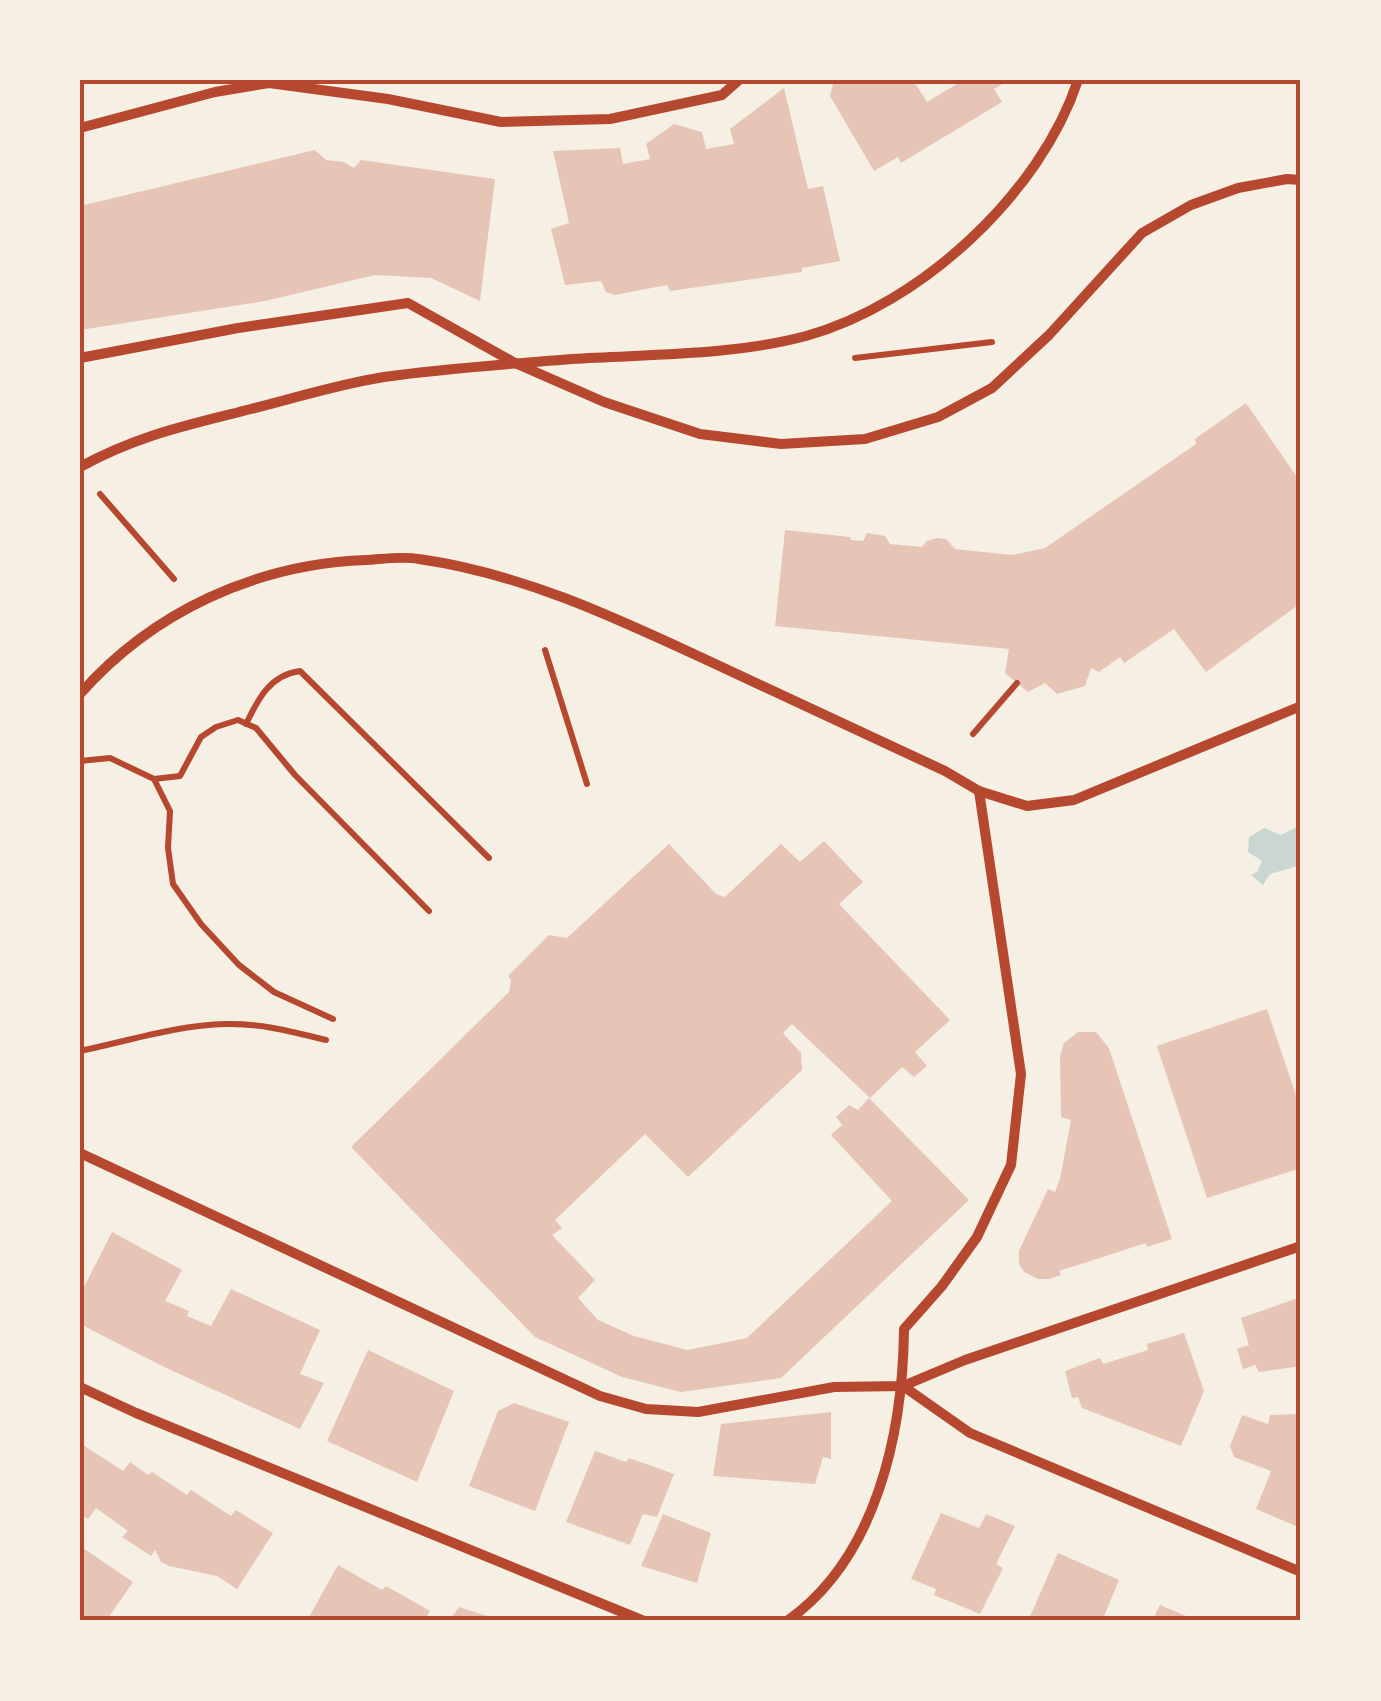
<svg xmlns="http://www.w3.org/2000/svg" width="1381" height="1701" viewBox="0 0 1381 1701" font-family="Helvetica,sans-serif">
<style>
.water{fill:#c9d6d2}
.building{fill:#e6c5b7}
.lines{fill:none;stroke-linecap:round;stroke-linejoin:round}
.path{stroke:#b5482f;stroke-width:6}
.minor{stroke:#b5482f;stroke-width:10}
.neatline{fill:none;stroke:#b5482f;stroke-width:4}
</style>
<rect width="100%" height="100%" fill="#f6efe4"/>
<path class="water" d="M 1301,825 L 1301,865 L 1270,874 L 1263,885 L 1251,875 L 1257,872 L 1262,861 L 1248,852 L 1249,837 L 1264,828 L 1281,835 Z"/>
<g class="building">
<path d="M 834,80 L 913,80 L 927,102 L 957,84 L 955,80 L 1009,80 L 994,89 L 1002,102 L 901,163 L 898,157 L 874,171 L 830,96 Z"/>
<path d="M 784,88 L 808,189 L 823,186 L 840,261 L 802,268 L 802,272 L 670,291 L 667,285 L 615,295 L 606,292 L 601,281 L 565,285 L 551,229 L 569,223 L 553,151 L 620,148 L 623,164 L 650,159 L 646,144 L 674,124 L 702,132 L 706,149 L 734,144 L 730,129 Z"/>
<path d="M 315,150 L 326,160 L 344,162 L 354,168 L 361,160 L 495,179 L 480,301 L 431,278 L 375,275 L 265,301 L 80,330 L 80,206 Z"/>
<path d="M 1246,403 L 1301,483 L 1301,603 L 1206,672 L 1174,629 L 1124,663 L 1120,657 L 1099,672 L 1091,668 L 1085,686 L 1057,694 L 1045,683 L 1028,692 L 1005,673 L 1009,649 L 775,626 L 785,530 L 850,537 L 851,540 L 863,541 L 867,533 L 885,536 L 890,544 L 922,547 L 927,541 L 937,538 L 946,539 L 955,549 L 1012,555 L 1045,548 L 1196,444 L 1195,439 Z"/>
<path d="M 824,841 L 863,882 L 839,904 L 950,1020 L 915,1052 L 927,1066 L 914,1077 L 902,1067 L 870,1098 L 792,1024 L 783,1033 L 801,1053 L 802,1070 L 688,1177 L 645,1134 L 555,1220 L 562,1228 L 552,1235 L 595,1280 L 578,1298 L 598,1320 L 634,1336 L 687,1350 L 747,1338 L 892,1201 L 831,1135 L 842,1125 L 836,1117 L 849,1105 L 858,1110 L 869,1098 L 969,1200 L 781,1378 L 681,1392 L 622,1377 L 535,1337 L 351,1147 L 509,992 L 511,980 L 508,976 L 549,935 L 567,938 L 669,844 L 716,894 L 725,897 L 781,844 L 800,862 Z"/>
<path d="M 1267,1009 L 1301,1110 L 1301,1168 L 1207,1198 L 1157,1046 Z"/>
<path d="M 1078,1032 L 1096,1032 L 1109,1048 L 1172,1239 L 1147,1247 L 1146,1243 L 1059,1271 L 1061,1275 L 1049,1279 L 1038,1279 L 1024,1272 L 1019,1264 L 1019,1251 L 1048,1189 L 1055,1192 L 1060,1179 L 1071,1120 L 1061,1117 L 1060,1057 L 1064,1043 Z"/>
<path d="M 112,1232 L 182,1270 L 165,1301 L 189,1311 L 187,1316 L 211,1326 L 231,1289 L 320,1330 L 300,1374 L 324,1383 L 300,1429 L 162,1366 L 80,1324 L 80,1295 Z"/>
<path d="M 1301,1297 L 1301,1366 L 1259,1372 L 1255,1365 L 1243,1369 L 1237,1349 L 1249,1345 L 1241,1318 Z"/>
<path d="M 1184,1333 L 1204,1391 L 1181,1446 L 1082,1408 L 1078,1397 L 1072,1398 L 1065,1371 L 1100,1358 L 1103,1364 L 1148,1350 L 1147,1344 Z"/>
<path d="M 368,1350 L 454,1391 L 417,1482 L 327,1441 Z"/>
<path d="M 514,1403 L 569,1422 L 535,1511 L 469,1486 L 498,1411 Z"/>
<path d="M 831,1412 L 831,1459 L 823,1457 L 815,1484 L 713,1476 L 721,1424 Z"/>
<path d="M 1301,1414 L 1301,1513 L 1296,1526 L 1256,1509 L 1271,1471 L 1234,1457 L 1230,1446 L 1242,1415 L 1268,1424 L 1270,1415 Z"/>
<path d="M 80,1443 L 123,1471 L 130,1462 L 148,1475 L 152,1472 L 187,1495 L 191,1490 L 231,1516 L 236,1510 L 273,1533 L 237,1589 L 217,1576 L 169,1566 L 161,1562 L 155,1550 L 151,1556 L 122,1537 L 128,1531 L 96,1508 L 88,1519 L 80,1514 Z"/>
<path d="M 595,1451 L 626,1462 L 629,1458 L 674,1474 L 657,1517 L 643,1514 L 630,1545 L 566,1522 Z"/>
<path d="M 941,1513 L 979,1528 L 986,1514 L 1015,1526 L 996,1564 L 1003,1568 L 980,1614 L 934,1595 L 936,1589 L 911,1579 Z"/>
<path d="M 663,1514 L 711,1533 L 697,1583 L 641,1566 Z"/>
<path d="M 80,1541 L 83,1548 L 133,1582 L 106,1621 L 80,1621 Z"/>
<path d="M 1058,1553 L 1119,1580 L 1102,1621 L 1028,1621 Z"/>
<path d="M 338,1565 L 382,1590 L 386,1586 L 430,1611 L 424,1621 L 308,1619 Z"/>
<path d="M 1160,1605 L 1198,1621 L 1152,1621 Z"/>
<path d="M 459,1607 L 500,1620 L 500,1621 L 449,1621 Z"/>
</g>
<g class="lines">
<g class="path">
<path d="M 855,358 L 992,342"/>
<path d="M 100,494 L 174,579"/>
<path d="M 545,650 L 587,784"/>
<path d="M 246,724 C 258,699 270,675 300,671 L 489,858"/>
<path d="M 973,734 L 1017,683"/>
<path d="M 80,761 L 110,758 L 154,779 L 170,811 L 168,848 L 173,884 L 201,924 L 239,965 L 274,992 L 333,1019"/>
<path d="M 154,779 L 180,776 L 201,737 L 216,727 L 238,720 L 256,728 L 295,775 L 429,911"/>
<path d="M 80,1051 C 128,1041 177,1025 226,1024 C 261,1023 293,1032 326,1040"/>
</g>
<g class="minor">
<path d="M 80,128 L 215,92 L 269,83 L 388,99 L 501,122 L 610,119 L 722,95 L 739,80"/>
<path d="M 80,358 L 238,328 L 408,303 L 515,363 L 604,402 L 700,434 L 781,444 L 865,439 L 938,417 L 992,388 L 1049,335 L 1142,233 L 1191,205 L 1238,188 L 1287,179 L 1301,180"/>
<path d="M 80,467 C 138,435 188,425 251,409 C 295,398 339,384 384,377 C 446,368 510,364 572,359 C 649,354 731,356 806,336 C 920,305 1041,193 1078,80"/>
<path d="M 80,694 C 153,611 257,564 366,560 C 384,559 402,556 419,559 C 524,574 616,618 711,662 C 789,699 867,735 945,771 L 979,791 L 1027,806 L 1074,800 L 1301,706"/>
<path d="M 80,1153 L 600,1396 L 646,1409 L 698,1412 L 834,1387 L 903,1386 L 965,1360 L 1301,1246"/>
<path d="M 903,1386 L 970,1433 L 1301,1572"/>
<path d="M 80,1387 L 136,1413 L 644,1621"/>
<path d="M 787,1621 C 877,1558 903,1432 904,1329 L 942,1286 L 977,1237 L 1011,1165 L 1021,1074 L 979,791"/>
</g>
</g>
<rect width="1381" height="1701" fill="none" stroke="#f6efe4" stroke-width="165"/>
<rect x="82" y="82" width="1216" height="1536" class="neatline"/>
</svg>
